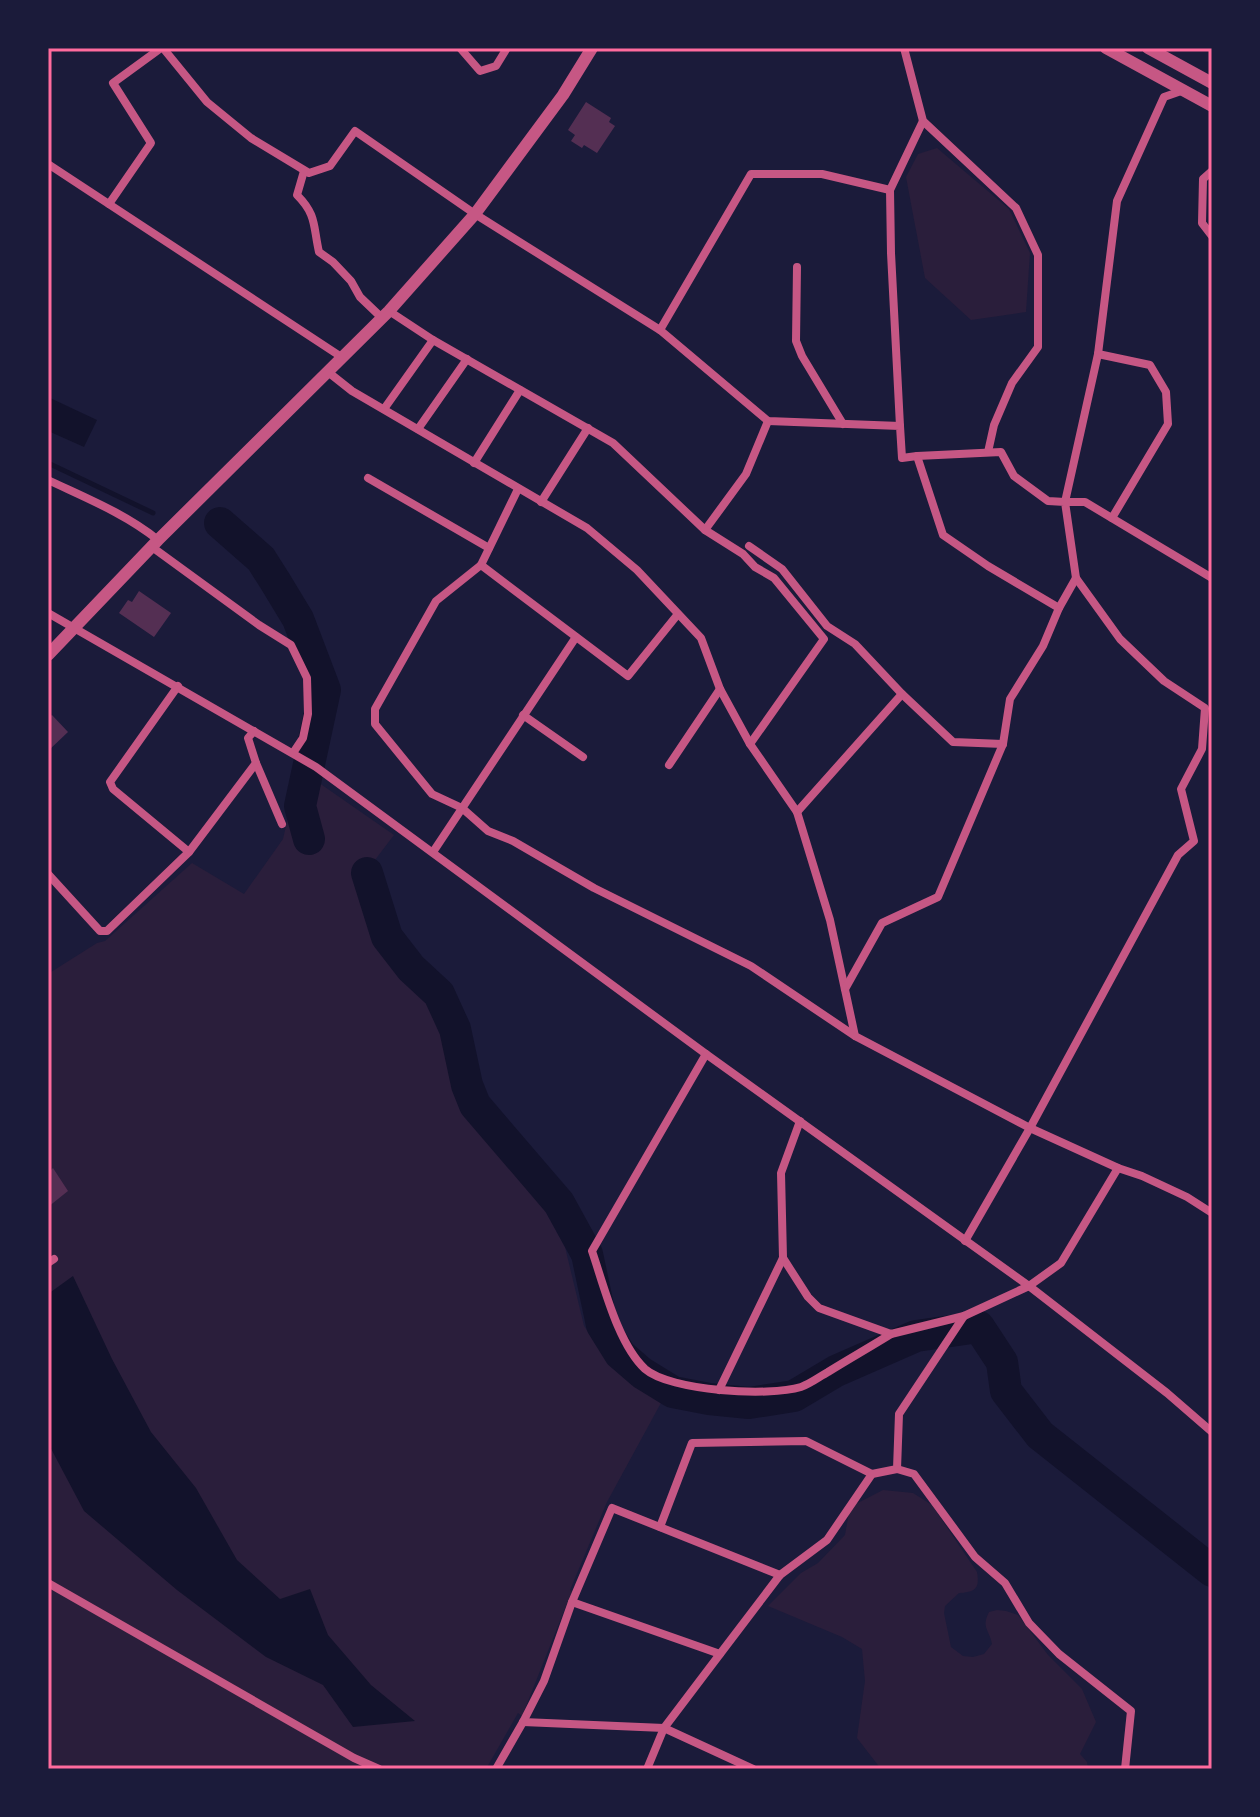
<svg xmlns="http://www.w3.org/2000/svg" width="1260" height="1817" viewBox="0 0 1260 1817" font-family="'DejaVu Sans',sans-serif">
<style>
.green{fill:#2a1e3b}
.water{fill:#12122b}
.lines{fill:none;stroke-linecap:round;stroke-linejoin:round}
.stream{stroke:#12122b;stroke-width:5}
.river{stroke:#12122b;stroke-width:32}
.building{fill:#542f53}
.minor{stroke:#c65784;stroke-width:8}
.tertiary{stroke:#c65784;stroke-width:12}
.neatline{fill:none;stroke:#ff6b9d;stroke-width:3}
</style>
<rect width="100%" height="100%" fill="#1b1b3a"/>
<g class="green">
<path d="M 937,148 L 1009,209 L 1030,253 L 1026,312 L 971,320 L 925,278 L 906,177 L 918,154 Z"/>
<path d="M 299,769 L 394,835 L 362,877 L 382,938 L 436,996 L 453,1040 L 460,1093 L 530,1183 L 565,1247 L 584,1326 L 612,1368 L 662,1401 L 607,1502 L 570,1590 L 572,1591 L 522,1716 L 518,1713 L 486,1769 L 48,1769 L 48,974 L 97,943 L 105,941 L 192,863 L 244,894 L 283,839 Z"/>
<path d="M 883,1490 L 913,1493 L 932,1505 L 977,1572 C 980,1589 975,1592 959,1593 L 945,1606 L 944,1613 L 951,1647 L 963,1656 L 973,1657 L 984,1654 L 992,1644 C 989,1629 981,1628 989,1612 L 997,1610 L 1006,1611 L 1018,1615 L 1048,1655 L 1082,1689 L 1096,1722 L 1080,1754 L 1087,1762 L 1088,1769 L 881,1769 L 857,1738 L 865,1681 L 862,1649 L 842,1637 L 768,1606 L 801,1573 L 818,1563 L 845,1535 L 850,1507 Z"/>
</g>
<g class="water">
<path d="M 48,397 L 97,420 L 84,447 L 48,431 Z"/>
<path d="M 73,1276 L 112,1359 L 151,1432 L 196,1488 L 237,1560 L 280,1599 L 310,1589 L 328,1635 L 371,1685 L 415,1721 L 353,1727 L 323,1685 L 266,1657 L 177,1590 L 84,1511 L 48,1443 L 48,1294 Z"/>
</g>
<g class="lines">
<path class="stream" d="M 48,463 L 153,513"/>
<g class="river">
<path d="M 220,523 L 261,559 L 275,581 L 298,619 L 325,690 L 300,806 L 309,839"/>
<path d="M 367,873 L 387,937 L 411,968 L 439,994 L 455,1029 L 467,1085 L 475,1105 L 559,1203 L 587,1254 L 602,1325 L 620,1354 L 642,1373 L 673,1392 L 709,1399 L 749,1403 L 794,1396 L 836,1371 L 916,1336 L 979,1327 L 1002,1362 L 1006,1391 L 1040,1435 L 1212,1571"/>
</g>
</g>
<g class="building">
<path d="M 586,102 L 611,118 L 609,122 L 615,126 L 597,153 L 584,145 L 582,148 L 571,141 L 575,135 L 568,130 Z"/>
<path d="M 139,591 L 171,613 L 154,637 L 119,613 L 128,600 L 132,602 Z"/>
<path d="M 52,715 L 68,732 L 48,751 L 48,718 Z"/>
<path d="M 48,1167 L 51,1170 L 53,1168 L 68,1191 L 48,1207 Z"/>
</g>
<g class="lines">
<g class="minor">
<path d="M 163,48 L 207,102 L 251,138 L 309,173 L 330,166 L 355,131 L 475,214 L 660,330 L 768,421 L 900,426 L 902,458 L 917,456 L 1001,452 L 1014,476 L 1048,501 L 1065,502 L 1076,578 L 1120,639 L 1164,681 L 1205,708 L 1202,749 L 1181,789 L 1194,841 L 1178,855 L 1030,1128 L 965,1241"/>
<path d="M 460,48 L 480,71 L 496,66 L 507,48"/>
<path d="M 904,48 L 923,121 L 1016,208 L 1038,255 L 1038,347 L 1012,383 L 994,425 L 988,452"/>
<path d="M 1184,90 L 1164,97 L 1117,201 L 1098,354 L 1065,502 L 1085,502 L 1212,578"/>
<path d="M 48,164 L 343,358"/>
<path d="M 304,171 L 297,195 C 317,215 313,226 319,252 L 333,262 L 351,281 L 360,297 L 382,318"/>
<path d="M 1212,171 L 1203,179 L 1202,223 L 1212,236"/>
<path d="M 109,204 L 151,143 L 113,83 L 161,48"/>
<path d="M 797,267 L 796,341 L 802,356 L 843,424"/>
<path d="M 389,311 L 433,340 L 613,443 L 705,530 L 743,554 L 755,567 L 774,578 L 824,639 L 750,744"/>
<path d="M 660,330 L 751,174 L 822,174 L 890,190"/>
<path d="M 1098,354 L 1150,365 L 1166,392 L 1168,424 L 1112,518"/>
<path d="M 328,372 L 352,391 L 587,528 L 637,570 L 701,638 L 720,689 L 750,744 L 797,812 L 830,920 L 855,1036 L 1030,1128 L 1118,1168 L 1142,1176 L 1187,1197 L 1212,1213"/>
<path d="M 384,409 L 433,340"/>
<path d="M 900,426 L 891,253 L 890,190 L 923,121"/>
<path d="M 418,429 L 467,359"/>
<path d="M 917,456 L 943,535 L 988,566 L 1059,608"/>
<path d="M 474,463 L 520,390"/>
<path d="M 368,478 L 489,548"/>
<path d="M 48,480 C 86,498 126,514 158,540"/>
<path d="M 518,489 L 481,565 L 436,601 L 375,709 L 375,724 L 432,794 L 462,808 L 488,831 L 513,841 L 594,888 L 751,966 L 855,1036"/>
<path d="M 541,502 L 588,428"/>
<path d="M 705,530 L 746,474 L 768,421"/>
<path d="M 749,546 L 782,569 L 827,626 L 855,644 L 902,694 L 953,742 L 1003,744"/>
<path d="M 152,547 L 259,625 L 291,645 L 307,678 L 308,714 L 303,738 L 293,753"/>
<path d="M 481,565 L 628,676 L 678,614"/>
<path d="M 48,613 L 316,767 L 706,1054 L 1029,1286 L 1167,1393 L 1212,1432"/>
<path d="M 178,686 L 110,782 L 113,789 L 189,852"/>
<path d="M 523,715 L 583,757"/>
<path d="M 256,763 L 282,824"/>
<path d="M 669,765 L 720,689"/>
<path d="M 797,812 L 902,694"/>
<path d="M 433,852 L 576,637"/>
<path d="M 48,874 L 100,931 L 107,931 L 189,852 L 256,763 L 248,738 L 254,731"/>
<path d="M 845,989 L 882,923 L 938,897 L 1003,744 L 1010,699 L 1043,646 L 1059,608 L 1076,578"/>
<path d="M 706,1054 L 592,1251 C 604,1286 618,1344 645,1369 C 670,1391 769,1397 801,1387 C 810,1384 819,1377 828,1372 C 849,1359 870,1347 891,1334"/>
<path d="M 783,1258 L 808,1297 L 819,1308 L 891,1334 L 964,1316 L 1029,1286 L 1061,1263 L 1118,1168"/>
<path d="M 48,1263 L 54,1259"/>
<path d="M 719,1390 L 783,1258 L 781,1173 L 800,1121"/>
<path d="M 897,1469 L 914,1474 L 975,1557 L 1005,1583 L 1029,1623 L 1059,1654 L 1131,1711 L 1125,1769"/>
<path d="M 660,1527 L 692,1443 L 806,1441 L 872,1474"/>
<path d="M 48,1583 L 354,1758 L 379,1769"/>
<path d="M 572,1602 L 720,1654"/>
<path d="M 523,1722 L 664,1728 L 753,1769"/>
<path d="M 496,1769 L 523,1722 L 544,1681 L 572,1602 L 612,1508 L 780,1575"/>
<path d="M 647,1769 L 664,1728 L 720,1654 L 780,1575 L 827,1540 L 872,1474 L 897,1469 L 899,1414 L 964,1316"/>
</g>
<g class="tertiary">
<path d="M 1106,48 L 1212,106"/>
<path d="M 1148,48 L 1212,83"/>
<path d="M 48,655 L 158,540 L 389,311 L 475,214 L 563,95 L 592,48"/>
</g>
</g>
<rect width="1260" height="1817" fill="none" stroke="#1b1b3a" stroke-width="100"/>
<rect x="50" y="50" width="1160" height="1717" class="neatline"/>
</svg>
